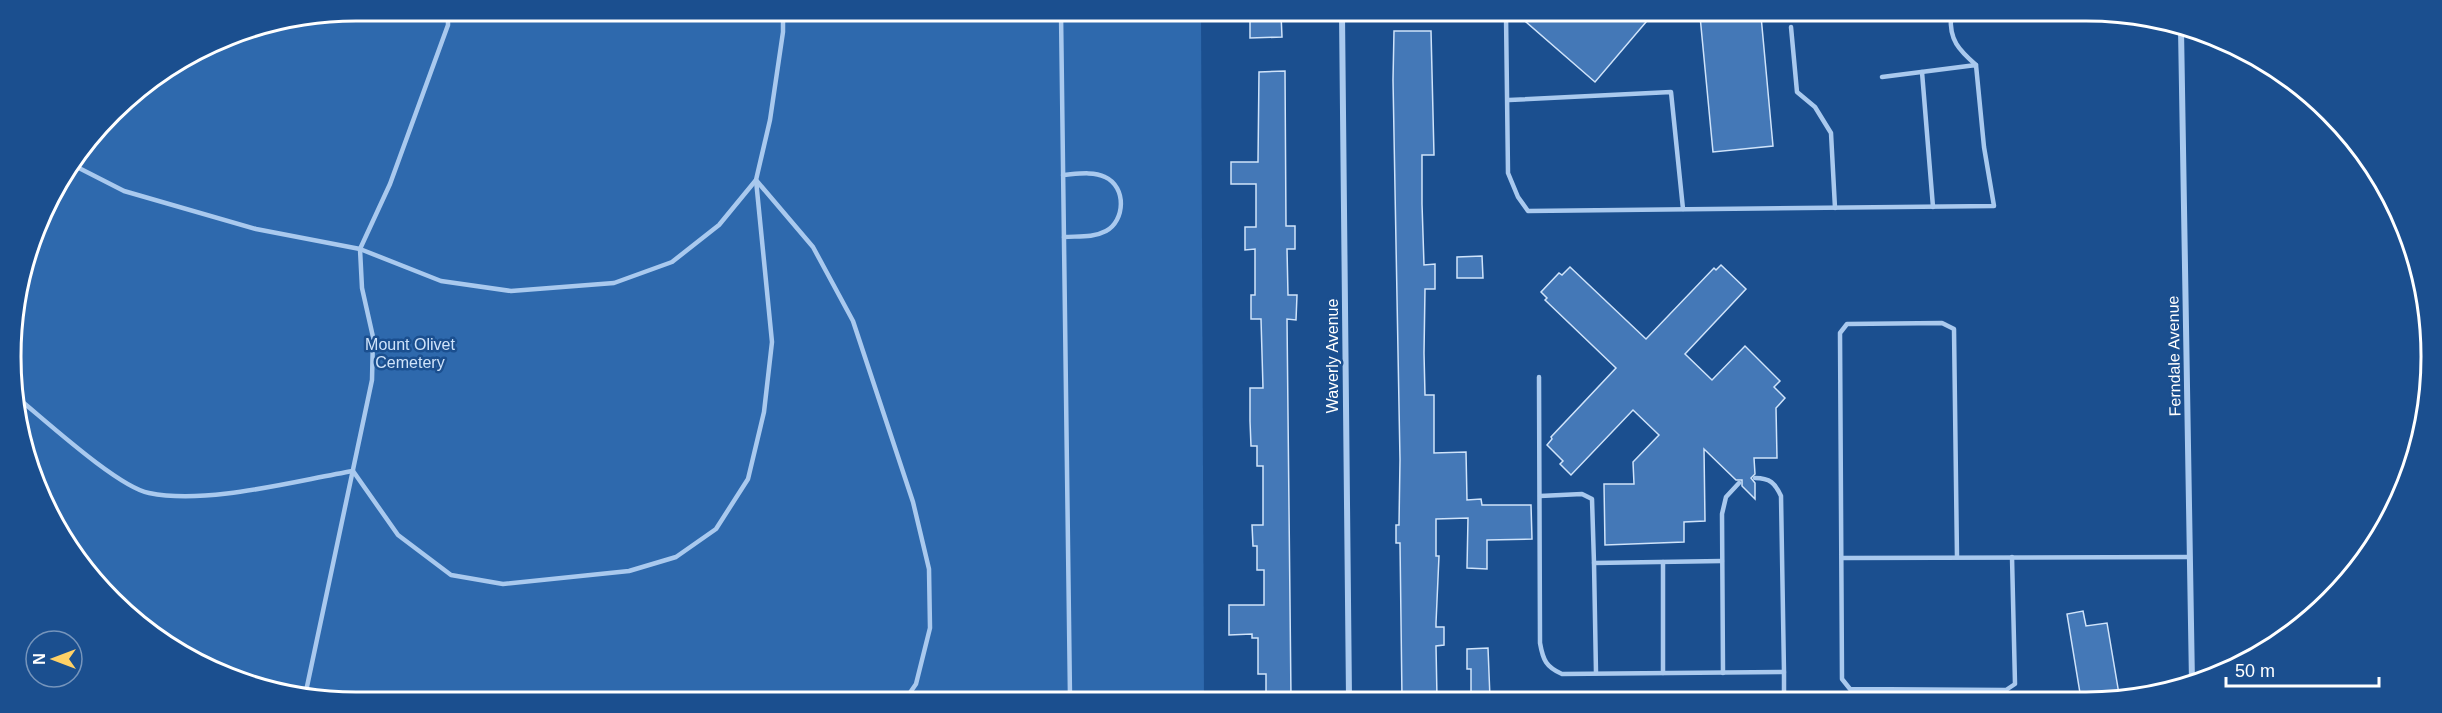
<svg xmlns="http://www.w3.org/2000/svg" width="2442" height="713" viewBox="0 0 2442 713" font-family="Helvetica,sans-serif">
<style>
.green{fill:#2e69ad}
.building{fill:#4478b7;stroke:#cfe3fa;stroke-width:1.5}
.lines{fill:none;stroke-linecap:round;stroke-linejoin:round}
.service{stroke:#a9c9ee;stroke-width:4.5}
.minor{stroke:#a9c9ee;stroke-width:6}
.labels{text-anchor:middle;dominant-baseline:central;stroke-width:5;stroke-linejoin:round;paint-order:stroke}
.park-label{font-size:16px;fill:#cfe3fa;stroke:#1b4f8f}
.street-label{font-size:16px;fill:#fff;stroke:#1b4f8f}
.rim{fill:none;stroke:#fff;stroke-width:3}
</style>
<rect width="100%" height="100%" fill="#1b4f8f"/>
<path class="green" d="M 357,11 L 1201,14 L 1204,698 L 289,696 L 164,644 L 69,549 L 22,446 L 13,312 L 46,203 L 128,97 L 224,37 Z"/>
<g class="building">
<path d="M 1250,14 L 1281,14 L 1282,37 L 1250,38 Z"/>
<path d="M 1518,15 L 1652,15 L 1595,82 Z"/>
<path d="M 1700,16 L 1761,16 L 1773,146 L 1713,152 Z"/>
<path d="M 1394,31 L 1431,31 L 1434,155 L 1422,155 L 1422,204 L 1424,265 L 1435,264 L 1435,289 L 1425,289 L 1424,353 L 1425,395 L 1434,395 L 1434,453 L 1466,452 L 1467,500 L 1481,499 L 1482,505 L 1531,505 L 1532,539 L 1487,540 L 1487,569 L 1467,568 L 1468,518 L 1436,519 L 1436,556 L 1439,556 L 1436,623 L 1436,627 L 1444,627 L 1444,645 L 1436,646 L 1437,698 L 1402,698 L 1400,543 L 1396,543 L 1396,525 L 1399,525 L 1400,460 L 1393,80 Z"/>
<path d="M 1285,71 L 1286,226 L 1295,226 L 1295,249 L 1287,249 L 1288,295 L 1297,295 L 1296,320 L 1287,319 L 1291,698 L 1266,698 L 1266,674 L 1258,674 L 1258,638 L 1252,638 L 1252,634 L 1229,635 L 1229,605 L 1264,605 L 1264,570 L 1257,570 L 1257,546 L 1253,546 L 1252,525 L 1263,525 L 1263,466 L 1257,466 L 1257,446 L 1251,446 L 1250,421 L 1250,388 L 1263,388 L 1261,319 L 1251,319 L 1251,295 L 1255,295 L 1255,249 L 1245,250 L 1245,227 L 1256,227 L 1256,184 L 1231,184 L 1231,162 L 1258,162 L 1259,72 Z"/>
<path d="M 1482,256 L 1483,278 L 1457,278 L 1457,257 Z"/>
<path d="M 1721,265 L 1746,289 L 1685,354 L 1712,380 L 1745,346 L 1780,381 L 1774,387 L 1785,398 L 1776,408 L 1777,458 L 1754,458 L 1755,474 L 1751,478 L 1755,483 L 1755,499 L 1742,486 L 1742,480 L 1736,480 L 1704,449 L 1705,521 L 1684,522 L 1684,542 L 1605,545 L 1604,484 L 1634,484 L 1633,462 L 1659,435 L 1633,410 L 1571,475 L 1560,464 L 1563,461 L 1547,445 L 1552,439 L 1551,437 L 1616,368 L 1545,300 L 1547,298 L 1541,292 L 1559,273 L 1562,275 L 1570,267 L 1646,339 L 1714,268 L 1716,270 Z"/>
<path d="M 2083,611 L 2086,626 L 2107,623 L 2120,700 L 2081,699 L 2067,614 Z"/>
<path d="M 1488,648 L 1490,698 L 1471,698 L 1471,669 L 1467,669 L 1467,649 Z"/>
</g>
<g class="lines">
<g class="service">
<path d="M 1061,13 L 1070,697"/>
<path d="M 1506,15 L 1508,173 L 1518,197 L 1528,211 L 1994,206 L 1984,147 L 1976,65 L 1882,77"/>
<path d="M 1951,16 C 1949,40 1959,50 1976,65"/>
<path d="M 1791,27 L 1797,92 L 1815,107 L 1831,133 L 1835,208"/>
<path d="M 1922,72 L 1933,207"/>
<path d="M 1509,100 L 1671,92 L 1683,209"/>
<path d="M 75,166 L 124,191 L 256,229 L 360,249 L 441,281 L 511,291 L 614,283 L 672,262 L 719,225 L 756,180 L 770,120 L 783,32 L 783,12"/>
<path d="M 1063,175 C 1077,174 1093,171 1105,177 C 1127,187 1125,221 1106,231 C 1093,238 1078,236 1064,237"/>
<path d="M 1539,377 L 1540,643 C 1543,660 1546,667 1562,674 L 1784,672 L 1784,699"/>
<path d="M 19,399 C 46,421 118,487 149,493 C 207,505 294,481 353,471 L 398,535 L 451,575 L 503,584 L 629,571 L 676,557 L 716,529 L 748,479 L 764,412 L 772,342 L 756,180 L 813,247 L 853,321 L 913,502 L 929,569 L 930,628 L 916,684 L 907,697"/>
<path d="M 1755,478 C 1770,478 1775,483 1781,496 L 1784,672"/>
<path d="M 1540,496 L 1582,494 L 1592,499 L 1594,563"/>
<path d="M 1957,557 L 1954,329 L 1942,323 L 1847,324 L 1840,333 L 1842,679 L 1850,689 L 2006,690 L 2015,684 L 2012,557"/>
<path d="M 1842,558 L 2190,557"/>
<path d="M 1663,562 L 1663,673"/>
<path d="M 1596,673 L 1594,563 L 1722,561"/>
<path d="M 1723,673 L 1722,514 L 1726,497 L 1739,483"/>
<path d="M 305,696 L 372,380 L 373,337 L 362,288 L 360,249 L 390,184 L 448,25 L 448,11"/>
</g>
<g class="minor">
<path d="M 1342,14 L 1349,698"/>
<path d="M 2181,29 L 2192,683"/>
</g>
</g>
<g class="labels">
<g class="park-label">
<text x="410" y="344">Mount Olivet<tspan x="410" dy="18">Cemetery</tspan></text>
</g>
<g class="street-label">
<text transform="translate(1332 356) rotate(-90)">Waverly Avenue</text>
<text transform="translate(2174 356) rotate(-91)">Ferndale Avenue</text>
</g>
</g>
<path d="M0 0H2442V713H0ZM356 21H2086A335 335 0 0 1 2421 356V357A335 335 0 0 1 2086 692H356A335 335 0 0 1 21 357V356A335 335 0 0 1 356 21Z" fill="#1b4f8f" fill-rule="evenodd"/>
<path class="rim" d="M356 21H2086A335 335 0 0 1 2421 356V357A335 335 0 0 1 2086 692H356A335 335 0 0 1 21 357V356A335 335 0 0 1 356 21Z"/>
<g transform="translate(54 659) rotate(270)"><circle r="28" fill="#1b4f8f" stroke="#7695bc" stroke-width="1.5"/>
<path d="M0-4.5L10 22L0 15L-10 22Z" fill="#ffd166"/>
<text y="-9" font-size="16" font-weight="bold" text-anchor="middle" fill="#ffffff">N</text>
</g>
<path d="M2226 677v9h153v-9" fill="none" stroke="#ffffff" stroke-width="3"/>
<text x="2235" y="677" font-size="18" fill="#ffffff" stroke="#1b4f8f" stroke-width="4.5" paint-order="stroke">50 m</text>
</svg>
